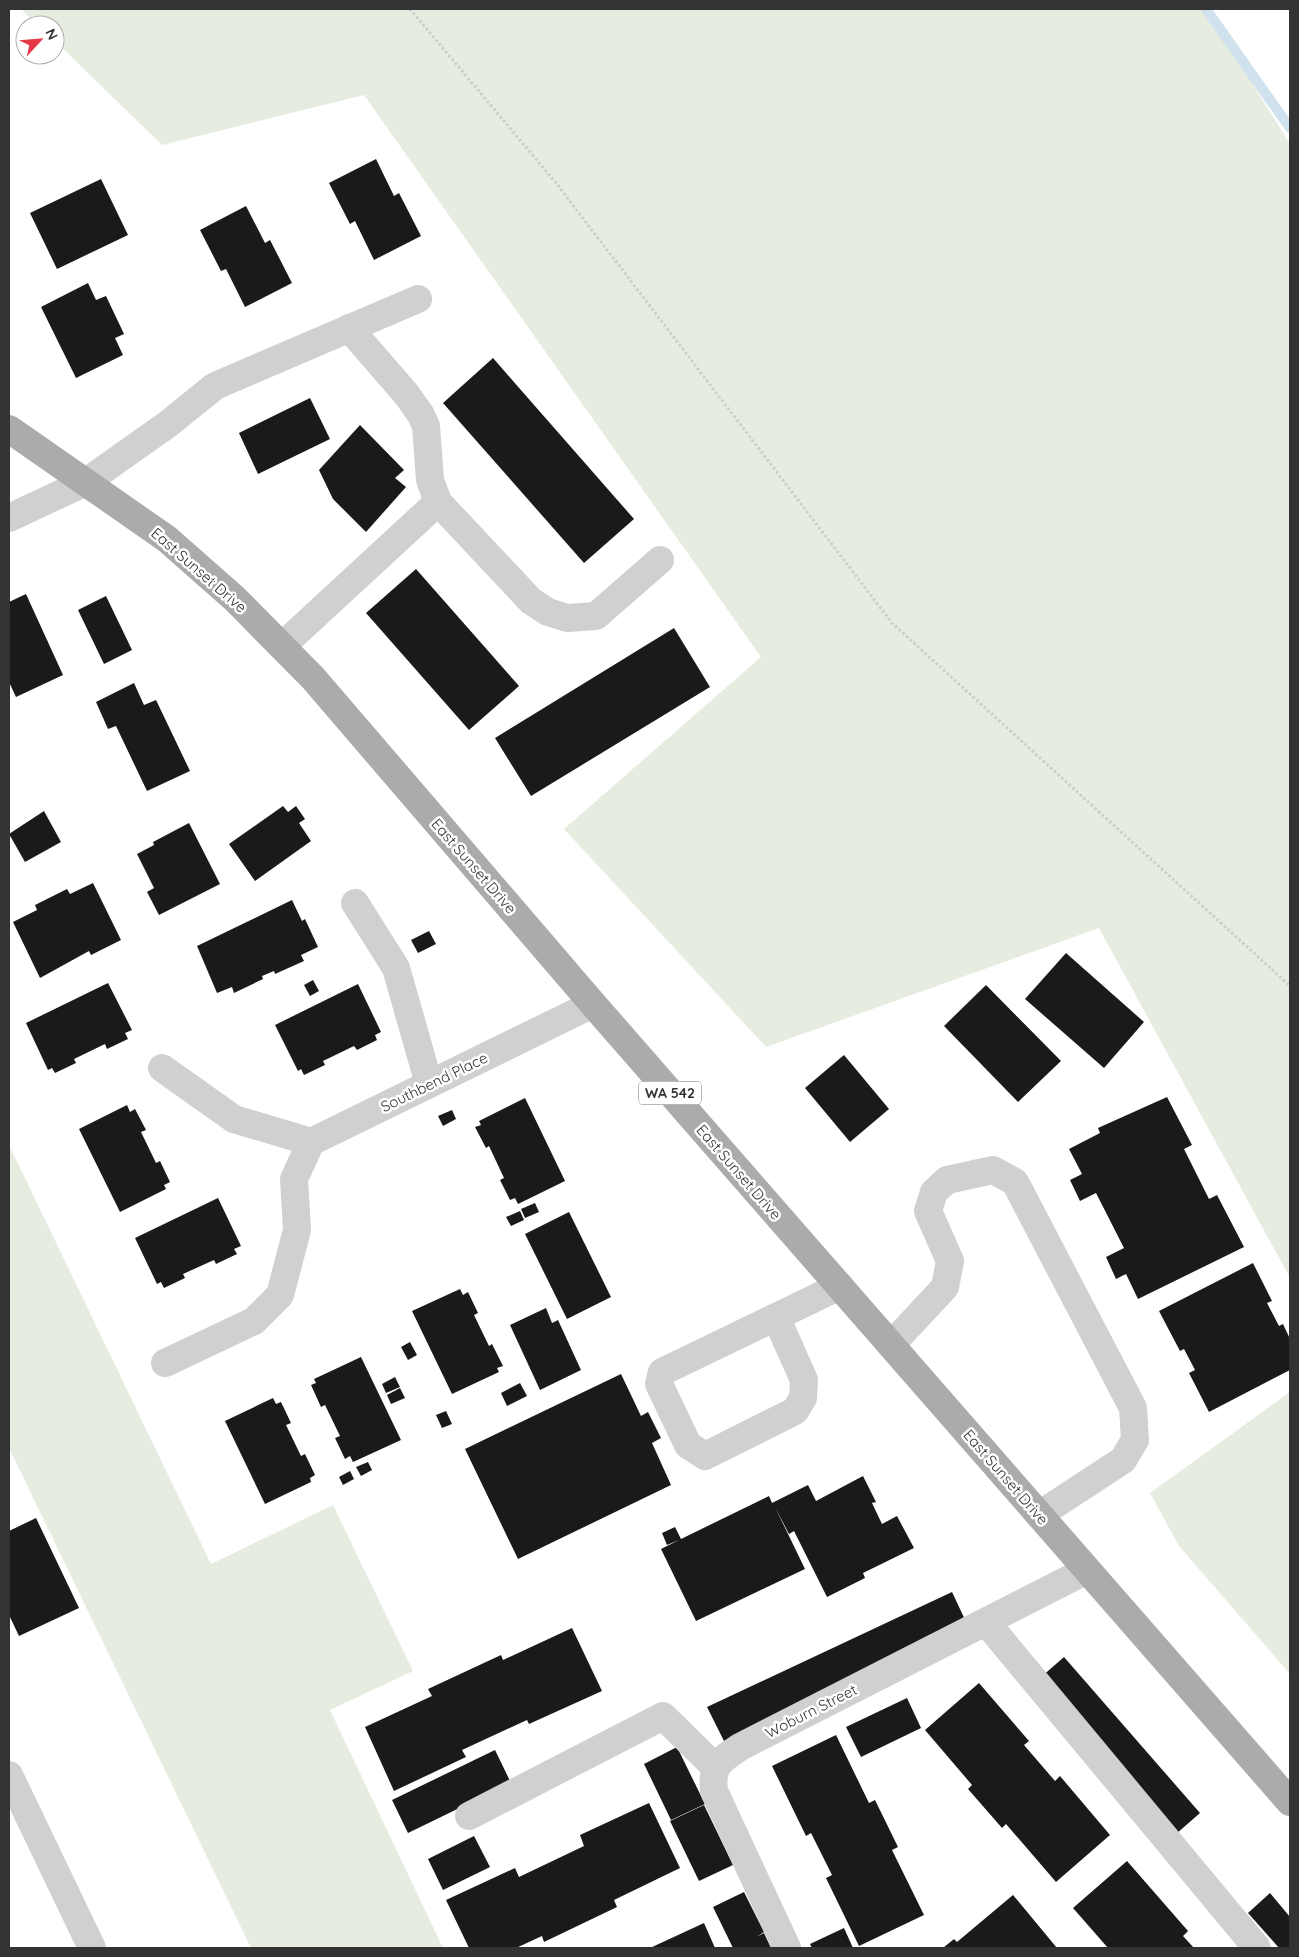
<svg xmlns="http://www.w3.org/2000/svg" width="1299" height="1957" viewBox="0 0 1299 1957" font-family="Quicksand,sans-serif">
<style>
.green{fill:#e6ecdf}
.lines{fill:none;stroke-linecap:round;stroke-linejoin:round}
.stream{stroke:#cfe2ee;stroke-width:10}
.building{fill:#1a1a1a}
.path{stroke:#cdcdcd;stroke-width:3;stroke-dasharray:2.5 2.5;stroke-linecap:butt}
.minor{stroke:#d0d0d0;stroke-width:28}
.major{stroke:#ababab;stroke-width:28}
.labels{text-anchor:middle;dominant-baseline:central;stroke-width:5;stroke-linejoin:round;paint-order:stroke}
.shield{fill:#fff;stroke:#707070;stroke-width:1}
.shield-label{font-size:14px;font-weight:bold;fill:#333}
.street-label{font-size:15px;fill:#333;stroke:#fff}
</style>
<rect width="100%" height="100%" fill="#fff"/>
<g class="green">
<path d="M 21,9 L 1206,9 L 1290,144 L 1290,1278 L 1099,928 L 766,1047 L 564,829 L 761,657 L 364,95 L 162,145 L 55,41 L 55,25 L 38,25 Z"/>
<path d="M 9,1145 L 211,1564 L 333,1505 L 413,1671 L 330,1710 L 443,1948 L 251,1948 L 9,1448 Z"/>
<path d="M 1290,1392 L 1290,1674 L 1179,1546 L 1150,1493 Z"/>
</g>
<g class="lines">
<path class="stream" d="M 1206,9 L 1290,128"/>
</g>
<g class="building">
<path d="M 376,159 L 394,196 L 399,193 L 421,236 L 374,260 L 355,221 L 350,224 L 329,183 Z"/>
<path d="M 101,179 L 128,235 L 57,269 L 30,213 Z"/>
<path d="M 246,206 L 265,243 L 270,240 L 292,283 L 245,307 L 226,269 L 221,271 L 200,230 Z"/>
<path d="M 88,283 L 96,300 L 106,296 L 124,334 L 115,338 L 123,355 L 76,378 L 41,307 Z"/>
<path d="M 493,358 L 634,519 L 584,563 L 443,403 Z"/>
<path d="M 310,398 L 330,439 L 258,474 L 239,433 Z"/>
<path d="M 360,425 L 404,470 L 395,478 L 406,487 L 366,532 L 333,499 L 319,470 Z"/>
<path d="M 416,569 L 519,686 L 469,730 L 366,613 Z"/>
<path d="M 26,594 L 63,675 L 16,697 L 9,682 L 9,602 Z"/>
<path d="M 106,596 L 132,650 L 104,664 L 78,610 Z"/>
<path d="M 674,628 L 710,687 L 531,796 L 495,738 Z"/>
<path d="M 134,683 L 144,705 L 156,700 L 190,771 L 147,791 L 116,726 L 108,729 L 96,702 Z"/>
<path d="M 283,806 L 288,812 L 296,806 L 305,819 L 299,823 L 311,841 L 255,881 L 229,844 Z"/>
<path d="M 44,811 L 61,842 L 25,862 L 9,834 Z"/>
<path d="M 189,823 L 220,884 L 159,915 L 147,892 L 154,888 L 137,854 L 154,845 L 153,842 Z"/>
<path d="M 93,883 L 121,940 L 91,955 L 89,951 L 40,978 L 13,922 L 37,910 L 35,905 L 67,889 L 70,894 Z"/>
<path d="M 292,900 L 302,921 L 305,919 L 318,947 L 301,955 L 304,961 L 275,974 L 274,971 L 262,976 L 263,979 L 234,993 L 232,987 L 217,993 L 197,946 Z"/>
<path d="M 429,931 L 436,944 L 418,953 L 411,940 Z"/>
<path d="M 1066,953 L 1144,1022 L 1104,1068 L 1025,999 Z"/>
<path d="M 313,980 L 319,991 L 310,996 L 304,985 Z"/>
<path d="M 108,983 L 132,1030 L 125,1033 L 128,1039 L 107,1049 L 105,1044 L 74,1059 L 76,1063 L 55,1073 L 52,1068 L 48,1070 L 26,1023 Z"/>
<path d="M 358,984 L 381,1032 L 375,1035 L 377,1040 L 357,1050 L 354,1046 L 323,1061 L 325,1065 L 304,1075 L 301,1069 L 298,1071 L 275,1025 Z"/>
<path d="M 986,985 L 1061,1061 L 1018,1102 L 944,1026 Z"/>
<path d="M 844,1055 L 889,1109 L 850,1142 L 805,1088 Z"/>
<path d="M 1167,1097 L 1192,1145 L 1184,1149 L 1209,1199 L 1217,1195 L 1244,1247 L 1138,1299 L 1126,1274 L 1116,1279 L 1106,1257 L 1124,1248 L 1096,1193 L 1080,1201 L 1070,1180 L 1082,1174 L 1069,1149 L 1100,1133 L 1098,1128 Z"/>
<path d="M 525,1098 L 565,1181 L 518,1204 L 515,1198 L 510,1200 L 500,1180 L 504,1178 L 489,1146 L 486,1148 L 475,1127 L 481,1125 L 479,1121 Z"/>
<path d="M 127,1105 L 130,1112 L 135,1109 L 146,1130 L 141,1132 L 156,1163 L 160,1161 L 170,1182 L 164,1185 L 166,1189 L 120,1212 L 79,1129 Z"/>
<path d="M 452,1110 L 456,1119 L 443,1126 L 438,1116 Z"/>
<path d="M 218,1198 L 241,1246 L 234,1249 L 237,1254 L 216,1264 L 214,1260 L 183,1274 L 185,1278 L 164,1288 L 161,1282 L 157,1284 L 135,1238 Z"/>
<path d="M 535,1203 L 539,1212 L 525,1218 L 521,1209 Z"/>
<path d="M 520,1211 L 524,1220 L 511,1226 L 506,1217 Z"/>
<path d="M 569,1212 L 611,1297 L 567,1319 L 525,1234 Z"/>
<path d="M 1253,1263 L 1272,1301 L 1267,1303 L 1279,1326 L 1283,1324 L 1290,1339 L 1290,1370 L 1209,1412 L 1189,1373 L 1195,1370 L 1184,1349 L 1180,1351 L 1159,1311 Z"/>
<path d="M 460,1289 L 463,1295 L 468,1292 L 478,1313 L 474,1315 L 489,1346 L 492,1344 L 503,1366 L 497,1368 L 499,1372 L 452,1394 L 412,1311 Z"/>
<path d="M 546,1308 L 552,1323 L 558,1320 L 581,1370 L 540,1390 L 510,1325 Z"/>
<path d="M 410,1342 L 417,1355 L 408,1360 L 401,1347 Z"/>
<path d="M 361,1357 L 401,1440 L 353,1462 L 350,1456 L 345,1459 L 335,1438 L 340,1436 L 325,1405 L 321,1407 L 311,1385 L 316,1383 L 314,1379 Z"/>
<path d="M 621,1374 L 641,1416 L 648,1412 L 661,1438 L 652,1443 L 671,1485 L 518,1559 L 465,1449 Z"/>
<path d="M 395,1377 L 400,1387 L 386,1393 L 382,1384 Z"/>
<path d="M 520,1383 L 527,1396 L 507,1406 L 501,1393 Z"/>
<path d="M 400,1388 L 405,1398 L 391,1404 L 387,1395 Z"/>
<path d="M 273,1398 L 276,1404 L 281,1402 L 291,1423 L 286,1425 L 301,1456 L 305,1454 L 315,1475 L 310,1478 L 311,1482 L 265,1504 L 225,1421 Z"/>
<path d="M 446,1411 L 452,1424 L 442,1428 L 436,1415 Z"/>
<path d="M 368,1462 L 372,1470 L 361,1476 L 356,1467 Z"/>
<path d="M 350,1471 L 354,1479 L 343,1485 L 339,1477 Z"/>
<path d="M 863,1476 L 876,1502 L 872,1503 L 882,1524 L 897,1516 L 914,1548 L 863,1573 L 865,1578 L 827,1597 L 794,1531 L 789,1534 L 775,1507 L 805,1569 L 696,1621 L 661,1549 L 679,1540 L 667,1545 L 662,1533 L 675,1527 L 681,1539 L 769,1496 L 772,1503 L 808,1485 L 816,1501 Z"/>
<path d="M 36,1518 L 79,1608 L 19,1636 L 9,1615 L 9,1531 Z"/>
<path d="M 952,1592 L 968,1626 L 724,1741 L 707,1707 Z"/>
<path d="M 572,1628 L 602,1691 L 529,1724 L 527,1720 L 462,1750 L 466,1757 L 394,1791 L 365,1727 L 432,1696 L 428,1689 L 501,1655 L 503,1660 Z"/>
<path d="M 1064,1657 L 1200,1813 L 1176,1834 L 1040,1678 Z"/>
<path d="M 979,1683 L 1029,1741 L 1024,1745 L 1055,1781 L 1060,1776 L 1110,1835 L 1056,1882 L 1006,1824 L 1002,1828 L 968,1789 L 972,1785 L 925,1730 Z"/>
<path d="M 907,1698 L 921,1728 L 861,1757 L 846,1727 Z"/>
<path d="M 836,1735 L 869,1803 L 875,1800 L 898,1847 L 892,1850 L 924,1915 L 859,1946 L 826,1878 L 832,1875 L 811,1833 L 806,1836 L 772,1766 Z"/>
<path d="M 677,1747 L 705,1804 L 671,1820 L 644,1764 Z"/>
<path d="M 495,1750 L 511,1783 L 408,1833 L 392,1800 Z"/>
<path d="M 649,1803 L 680,1868 L 614,1900 L 617,1907 L 544,1942 L 542,1936 L 516,1948 L 469,1948 L 446,1900 L 515,1868 L 519,1877 L 584,1846 L 580,1835 Z"/>
<path d="M 704,1805 L 733,1865 L 699,1881 L 670,1821 Z"/>
<path d="M 474,1836 L 490,1867 L 443,1890 L 428,1859 Z"/>
<path d="M 1127,1861 L 1188,1931 L 1183,1936 L 1194,1948 L 1108,1948 L 1073,1908 Z"/>
<path d="M 744,1892 L 764,1932 L 758,1936 L 764,1933 L 771,1948 L 733,1948 L 713,1907 Z"/>
<path d="M 1270,1893 L 1290,1917 L 1290,1948 L 1279,1948 L 1248,1913 Z"/>
<path d="M 1013,1895 L 1057,1948 L 943,1948 L 954,1939 L 957,1942 Z"/>
<path d="M 704,1923 L 715,1948 L 650,1948 Z"/>
<path d="M 844,1928 L 853,1948 L 812,1948 L 810,1944 Z"/>
</g>
<g class="lines">
<path class="path" d="M 410,9 L 556,183 L 892,623 L 1290,986"/>
<g class="minor">
<path d="M 349,328 L 407,395 L 421,415 L 426,426 L 430,480 L 438,502 L 531,601 L 548,612 L 567,618 L 596,616 L 660,560"/>
<path d="M 9,518 L 86,482 L 168,424 L 215,386 L 418,299"/>
<path d="M 282,646 L 438,502"/>
<path d="M 355,903 L 396,968 L 429,1084"/>
<path d="M 162,1068 L 234,1119 L 311,1142"/>
<path d="M 776,1317 L 804,1380 L 803,1398 L 795,1411 L 705,1456 L 688,1445 L 659,1384 L 662,1372 L 840,1286"/>
<path d="M 891,1345 L 945,1287 L 950,1261 L 928,1211 L 934,1192 L 947,1180 L 993,1170 L 1015,1182 L 1133,1408 L 1135,1440 L 1123,1460 L 1039,1515"/>
<path d="M 165,1363 L 254,1321 L 280,1295 L 297,1230 L 294,1179 L 311,1142 L 593,1004"/>
<path d="M 986,1622 L 1257,1948"/>
<path d="M 9,1775 L 92,1948"/>
<path d="M 469,1816 L 663,1716 L 715,1767"/>
<path d="M 787,1948 L 714,1791 C 711,1764 720,1761 740,1747 L 1087,1570"/>
</g>
<path class="major" d="M 9,429 L 167,539 L 235,599 L 313,678 L 593,1004 L 1290,1802"/>
</g>
<g class="labels">
<rect class="shield" x="639" y="1081.5" width="62" height="23" rx="4"/>
<g class="shield-label">
<text x="670" y="1093">WA 542</text>
</g>
<g class="street-label">
<text transform="translate(199 570) rotate(41)">East Sunset Drive</text>
<text transform="translate(474 866) rotate(49)">East Sunset Drive</text>
<text transform="translate(434 1082) rotate(-26)">Southbend Place</text>
<text transform="translate(739 1172) rotate(49)">East Sunset Drive</text>
<text transform="translate(1006 1477) rotate(49)">East Sunset Drive</text>
<text transform="translate(811 1711) rotate(-27)">Woburn Street</text>
</g>
</g>
<rect width="1299" height="1957" fill="none" stroke="#333333" stroke-width="20"/>
<g transform="translate(40 40) rotate(64)"><circle r="24" fill="#ffffff" stroke="#adadad"/>
<path d="M0-4L9 19L0 12L-9 19Z" fill="#e63946"/>
<text y="-8" font-size="14" font-weight="bold" text-anchor="middle" fill="#333333">N</text>
</g>
</svg>
